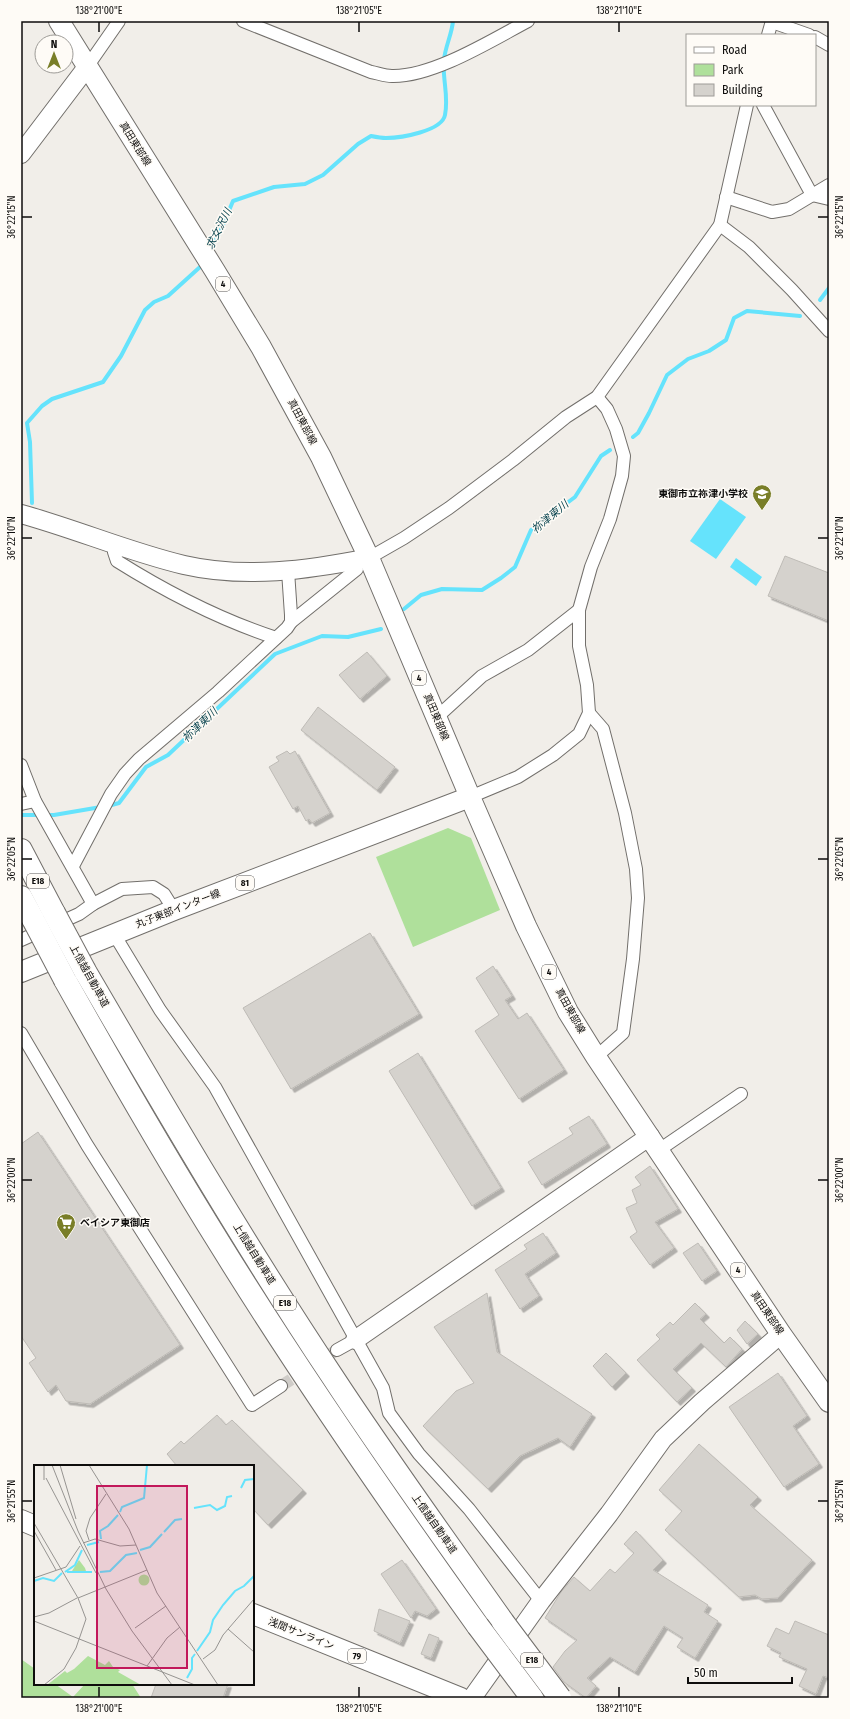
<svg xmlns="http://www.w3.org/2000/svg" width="850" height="1719" viewBox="0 0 850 1719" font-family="'Fira Sans Condensed','Noto Sans JP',sans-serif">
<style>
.green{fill:#afe09b}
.water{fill:#65e3fc}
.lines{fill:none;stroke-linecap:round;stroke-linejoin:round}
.stream{stroke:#65e3fc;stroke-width:4}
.building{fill:#d5d2cd;stroke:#bebbb6;filter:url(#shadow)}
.street-tunnel{stroke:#cfccc8;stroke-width:12;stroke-dasharray:12 6;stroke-linecap:butt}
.street-casing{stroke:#726f6b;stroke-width:14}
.secondary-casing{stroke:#726f6b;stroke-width:20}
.primary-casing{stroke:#726f6b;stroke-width:22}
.highway-casing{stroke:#726f6b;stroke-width:24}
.street{stroke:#fff;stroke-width:12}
.secondary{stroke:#fff;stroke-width:18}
.primary{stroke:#fff;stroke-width:20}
.highway{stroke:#fff;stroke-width:22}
.highway-bridge-casing{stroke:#726f6b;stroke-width:24;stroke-linecap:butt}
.highway-bridge{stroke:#fff;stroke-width:22}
.ticks{fill:none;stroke:#0e0d0c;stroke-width:1.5}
.labels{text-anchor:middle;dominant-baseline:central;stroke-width:3;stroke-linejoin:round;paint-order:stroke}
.shield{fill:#fefbf6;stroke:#565452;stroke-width:1}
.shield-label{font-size:9px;font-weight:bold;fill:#0e0d0c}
.street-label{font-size:10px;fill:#0e0d0c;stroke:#fefbf6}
.poi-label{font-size:10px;font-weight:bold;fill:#0e0d0c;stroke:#fefbf6;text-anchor:end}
.water-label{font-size:11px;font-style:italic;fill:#0c4651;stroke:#fefbf6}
.inset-river{fill:none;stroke:#65e3fc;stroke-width:2}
.inset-road{fill:none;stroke:#969491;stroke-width:1}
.view{fill:#c2185b;fill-opacity:0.15;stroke:#c2185b;stroke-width:2}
.inset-edge{fill:none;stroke:#0e0d0c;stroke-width:2}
.neatline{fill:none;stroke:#0e0d0c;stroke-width:1.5}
.ticks-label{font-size:10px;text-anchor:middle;fill:#0e0d0c}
</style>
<defs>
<filter id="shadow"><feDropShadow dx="3.5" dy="3.5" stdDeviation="0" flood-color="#0004"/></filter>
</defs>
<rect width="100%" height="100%" fill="#f1eee9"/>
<g class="green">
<path d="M 448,828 L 471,838 L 500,910 L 413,947 L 376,857 Z"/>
<path d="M 21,1659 L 35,1669 L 35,1684 L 55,1684 L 73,1697 L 85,1684 L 132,1684 L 141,1698 L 21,1698 Z"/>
</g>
<g class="water">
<path d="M 720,499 L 746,517 L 716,559 L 690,541 Z"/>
<path d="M 736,558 L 762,577 L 756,586 L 730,567 Z"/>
</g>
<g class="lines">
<g class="stream">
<path d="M 209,251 L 220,232 L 233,201 L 274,187 L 305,184 L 323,175 L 358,144 L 371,136 C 376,137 381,138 386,138 C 401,138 442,131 445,115 C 449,96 442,78 444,60 C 445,47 452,34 453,21"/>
<path d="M 820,300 L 829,288"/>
<path d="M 633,437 L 638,433 L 649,413 L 667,375 L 688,359 L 709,351 L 726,340 L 734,318 L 747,311 L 800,316"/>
<path d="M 32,503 L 30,442 L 27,423 L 42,406 L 52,399 L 103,382 L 121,356 L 145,310 L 154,302 L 168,296 L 200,267 L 203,262"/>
<path d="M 404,609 L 421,595 L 442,589 L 482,590 L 501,578 L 515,567 L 531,530 L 575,497 L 601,456 L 610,450"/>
<path d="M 108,806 L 119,803 L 146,767 L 168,755 L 275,654 L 322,636 L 348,637 L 381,629"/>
<path d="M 21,815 L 54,815 L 101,807"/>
</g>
</g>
<g class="building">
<path d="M 785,556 L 829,573 L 829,621 L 768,596 Z"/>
<path d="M 367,652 L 387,676 L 360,699 L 339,675 Z"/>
<path d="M 318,707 L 395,767 L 377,790 L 301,730 Z"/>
<path d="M 287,751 L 290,754 L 295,751 L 330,813 L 312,823 L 309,819 L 306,821 L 298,806 L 293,809 L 269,767 L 279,761 L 276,757 Z"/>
<path d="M 370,933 L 419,1014 L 291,1089 L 243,1008 Z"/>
<path d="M 493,966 L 512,996 L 505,1000 L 518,1019 L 527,1013 L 564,1070 L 519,1099 L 475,1031 L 499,1015 L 476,978 Z"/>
<path d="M 418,1053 L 501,1188 L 472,1206 L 389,1071 Z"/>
<path d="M 589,1116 L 607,1144 L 542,1185 L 528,1162 L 573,1134 L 569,1128 Z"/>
<path d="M 38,1132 L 180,1345 L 90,1404 L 66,1401 L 56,1385 L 48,1392 L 29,1363 L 36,1358 L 21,1336 L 21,1144 Z"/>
<path d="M 650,1166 L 678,1209 L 655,1222 L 674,1248 L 650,1265 L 630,1237 L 637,1232 L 626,1208 L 637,1203 L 632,1190 L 641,1185 L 635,1177 Z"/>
<path d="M 543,1233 L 556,1253 L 525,1274 L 539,1296 L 520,1309 L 495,1270 L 527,1249 L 524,1245 Z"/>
<path d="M 698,1243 L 717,1271 L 702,1281 L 683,1253 Z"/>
<path d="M 487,1293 L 497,1352 L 592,1414 L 570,1447 L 558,1438 L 520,1456 L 488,1489 L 423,1426 L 456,1391 L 474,1383 L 434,1327 Z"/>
<path d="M 695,1303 L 706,1314 L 700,1319 L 724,1343 L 730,1337 L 742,1349 L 726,1367 L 701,1343 L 673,1369 L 692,1388 L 677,1402 L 637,1360 L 660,1339 L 656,1335 L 670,1322 L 673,1325 Z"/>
<path d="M 745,1321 L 758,1334 L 747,1344 L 737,1330 Z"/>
<path d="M 606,1353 L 626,1373 L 612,1387 L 593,1366 Z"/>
<path d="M 778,1373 L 807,1416 L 793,1426 L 819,1464 L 784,1487 L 729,1407 Z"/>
<path d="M 217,1415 L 226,1425 L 232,1420 L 303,1490 L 268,1525 L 253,1509 L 253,1466 L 177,1466 L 167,1454 L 181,1441 L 184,1444 Z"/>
<path d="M 699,1444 L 758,1497 L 750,1505 L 812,1560 L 778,1598 L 762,1599 L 755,1595 L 739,1597 L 665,1530 L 682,1511 L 659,1490 Z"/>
<path d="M 636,1531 L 663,1560 L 653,1570 L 708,1605 L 704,1612 L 718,1621 L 695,1658 L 677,1647 L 683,1638 L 664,1626 L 635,1672 L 610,1657 L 587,1678 L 596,1686 L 586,1698 L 564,1682 L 553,1667 L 565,1651 L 577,1640 L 545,1618 L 561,1592 L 574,1577 L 590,1591 L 610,1569 L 615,1573 L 634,1553 L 624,1544 Z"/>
<path d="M 402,1560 L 436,1609 L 427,1616 L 415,1611 L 411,1618 L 381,1574 Z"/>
<path d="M 379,1609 L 410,1621 L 400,1643 L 374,1631 Z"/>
<path d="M 795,1621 L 829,1635 L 829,1678 L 823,1676 L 816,1694 L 799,1686 L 807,1669 L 779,1657 L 781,1653 L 767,1646 L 776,1628 L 789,1634 Z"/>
<path d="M 429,1634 L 439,1638 L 431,1658 L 421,1654 Z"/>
<path d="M 156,1684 L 228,1684 L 223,1698 L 151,1698 Z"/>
</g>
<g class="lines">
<path class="street-tunnel" d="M 281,1386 L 337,1350"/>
<g class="street-casing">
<g id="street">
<path d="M 243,21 L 371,72 C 377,73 385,76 392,76 C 433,77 492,40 528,21"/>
<path d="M 772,22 L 809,35"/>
<path d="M 768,35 L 772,21"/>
<path d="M 815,37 L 829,45"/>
<path d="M 87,67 L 119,21"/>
<path d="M 763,105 L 812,195 L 829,199"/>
<path d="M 726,197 L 772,212 L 789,209 L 829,185"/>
<path d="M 720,225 L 749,247 L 792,290 L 829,331"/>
<path d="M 117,545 L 114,552 L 117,561 C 168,593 218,619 276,638"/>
<path d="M 369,558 L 404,538 L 449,508 L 513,460 L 566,417 L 597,397 L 720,225 L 747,105"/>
<path d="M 291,622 L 357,569"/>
<path d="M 589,713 L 603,729 L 625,813 L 636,869 L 638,898 L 633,959 L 623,1033 L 596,1057"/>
<path d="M 436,718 L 482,676 L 528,650 L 579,610"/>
<path d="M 21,765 L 35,801 L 93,904 L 79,914 L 21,940"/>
<path d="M 470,797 L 518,777 L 553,755 L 579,734 L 589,713 L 587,685 L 579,646 L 579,610 L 591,567 L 610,519 L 622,476 L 624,456 L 616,429 L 607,409 L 597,397"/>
<path d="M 21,804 L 35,801"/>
<path d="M 73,866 L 111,794 L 125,774 L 139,759 L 218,692 L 287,628 L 291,622 L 291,615 L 288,571"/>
<path d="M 93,904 L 122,889 L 153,887 L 164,894 L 174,910"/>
<path d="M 114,934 L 160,1010 L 215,1087 L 383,1388 L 389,1413 L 419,1454 L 469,1509 L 541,1601"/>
<path d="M 21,1033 L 87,1145 L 252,1405 L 281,1386"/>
<path d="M 659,1150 L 741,1094"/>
<path d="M 337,1350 L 355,1340"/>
</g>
</g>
<g class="secondary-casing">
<g id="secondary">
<path d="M 21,154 L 87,67"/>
<path d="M 21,514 C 76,529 129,552 184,565 C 245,579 308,570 369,558"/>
<path d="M 355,1340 L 650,1136"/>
<path d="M 472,1698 L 541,1601 L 609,1514 L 663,1439 L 702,1402 L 781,1334"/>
</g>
</g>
<g class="primary-casing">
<g id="primary">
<path d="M 59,21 L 215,271 L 261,347 L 321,457 L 369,558 L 470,797 L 526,926 L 568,1012 L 596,1057 L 781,1334 L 829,1402"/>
<path d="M 21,972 L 174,910 L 470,797"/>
<path d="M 21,1520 L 35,1526"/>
<path d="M 253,1614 L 461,1698"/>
</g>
</g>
<g class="highway-casing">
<g id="highway">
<path d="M 21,850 L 54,913"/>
<path d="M 21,897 L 34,921"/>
<path d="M 85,971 C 165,1108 244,1244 332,1376 C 387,1460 446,1541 503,1622"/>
<path d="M 65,980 C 116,1071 168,1161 223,1249 C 303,1378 389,1502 478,1626"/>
</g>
</g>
<use href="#street" class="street"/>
<use href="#secondary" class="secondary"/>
<use href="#primary" class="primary"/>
<use href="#highway" class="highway"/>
<g class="highway-bridge-casing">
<g id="highway-bridge">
<path d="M 54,913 L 85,971"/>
<path d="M 34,921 L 65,980"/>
<path d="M 503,1622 L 560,1698"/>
<path d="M 478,1626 L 532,1698"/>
</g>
</g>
<use href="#highway-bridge" class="highway-bridge"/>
</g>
<path class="ticks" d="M 99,22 L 99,32M 359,22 L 359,32M 619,22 L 619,32M 22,217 L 32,217M 818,217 L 828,217M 22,538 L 32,538M 818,538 L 828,538M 22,859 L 32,859M 818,859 L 828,859M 22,1180 L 32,1180M 818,1180 L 828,1180M 22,1501 L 32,1501M 818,1501 L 828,1501M 99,1687 L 99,1697M 359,1687 L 359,1697M 619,1687 L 619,1697"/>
<defs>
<g id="school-pin" transform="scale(1)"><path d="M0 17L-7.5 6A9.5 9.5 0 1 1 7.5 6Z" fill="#797e28" stroke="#fefbf6"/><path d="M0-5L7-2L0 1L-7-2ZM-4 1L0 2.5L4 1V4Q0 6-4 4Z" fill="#fff"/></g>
<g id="supermarket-pin" transform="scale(1)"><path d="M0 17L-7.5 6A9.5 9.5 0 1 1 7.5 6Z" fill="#797e28" stroke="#fefbf6"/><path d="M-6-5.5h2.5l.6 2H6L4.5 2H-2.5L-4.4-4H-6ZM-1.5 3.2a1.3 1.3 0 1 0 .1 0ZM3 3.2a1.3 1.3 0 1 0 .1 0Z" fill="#fff"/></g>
</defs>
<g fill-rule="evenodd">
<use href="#school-pin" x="762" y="494"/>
<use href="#supermarket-pin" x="66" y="1223"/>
</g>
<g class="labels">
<g class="shield">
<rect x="216" y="277" width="14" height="14" rx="3"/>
<rect x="412" y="671" width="14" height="14" rx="3"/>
<rect x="27" y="874" width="22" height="14" rx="3"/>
<rect x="236" y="876" width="18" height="14" rx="3"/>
<rect x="542" y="965" width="14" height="14" rx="3"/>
<rect x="731" y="1263" width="14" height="14" rx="3"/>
<rect x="274" y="1296" width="22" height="14" rx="3"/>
<rect x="348" y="1649" width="18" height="14" rx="3"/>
<rect x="521" y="1653" width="22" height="14" rx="3"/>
</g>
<g class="shield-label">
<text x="223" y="284">4</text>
<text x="419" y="678">4</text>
<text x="38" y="881">E18</text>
<text x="245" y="883">81</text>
<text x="549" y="972">4</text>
<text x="738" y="1270">4</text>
<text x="285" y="1303">E18</text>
<text x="357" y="1656">79</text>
<text x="532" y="1660">E18</text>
</g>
<g class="street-label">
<text transform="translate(135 144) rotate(58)">真田東部線</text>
<text transform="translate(302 422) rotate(62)">真田東部線</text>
<text transform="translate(436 717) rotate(67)">真田東部線</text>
<text transform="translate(178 909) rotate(-21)">丸子東部インター線</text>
<text transform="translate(89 976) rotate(61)">上信越自動車道</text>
<text transform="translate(570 1011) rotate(61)">真田東部線</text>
<text transform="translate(254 1254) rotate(58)">上信越自動車道</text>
<text transform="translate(767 1313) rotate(56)">真田東部線</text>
<text transform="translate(434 1524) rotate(55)">上信越自動車道</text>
<text transform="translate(301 1634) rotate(22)">浅間サンライン</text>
</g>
<g class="poi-label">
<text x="748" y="494">東御市立祢津小学校</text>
<text x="80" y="1223" text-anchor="start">ベイシア東御店</text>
</g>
<g class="water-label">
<text transform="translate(219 229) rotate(-63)">求女沢川</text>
<text transform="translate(550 517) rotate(-40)">祢津東川</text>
<text transform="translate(200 725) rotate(-44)">祢津東川</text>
</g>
</g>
<g transform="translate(34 1465)">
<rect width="220" height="220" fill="#f1eee9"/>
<path d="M 45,95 L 51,103 L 52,106 L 38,106 ZM104.5 115a5.5 5.5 0 1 1 11 0a5.5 5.5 0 1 1-11 0ZM 54,191 L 71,200 L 75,196 L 79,202 L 86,205 L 84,207 L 107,220 L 13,220 L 31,206 L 33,208 L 40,204 Z" fill="#afe09b"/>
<path class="inset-river" d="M 207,23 L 211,15 L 220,14M 160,43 L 176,40 L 183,45 L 191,41 L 193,32 L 198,31M 86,47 L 88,42 L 110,33 L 113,0M 130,67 L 141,55 L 148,54M 67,74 L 66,66 L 74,61 L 84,50M 53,80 L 65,77M 106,85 L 116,82 L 128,69M 31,107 L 41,100 L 48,85M 33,107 L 58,107M 66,107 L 76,106 L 92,90 L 103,88M 0,116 L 9,113 L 20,116 L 28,108M 163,186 L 176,167 L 179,155 L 189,140 L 201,126 L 210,121 L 220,111M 153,213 L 158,204 L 158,193 L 161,189"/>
<path class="inset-road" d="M 10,0 L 10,15M 18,0 L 44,66 L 72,124 L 98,166 L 138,220M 26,0 L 42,54M 55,0 L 95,64 L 123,128 L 184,220M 12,13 L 62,108M 0,58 L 44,133M 0,66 L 22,105M 55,75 L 52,66 L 56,53 L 72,29M 49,78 L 61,74 L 86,81 L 102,80M 0,113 L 32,102 L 46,81M 0,152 L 15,148 L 43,133M 0,156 L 161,220M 101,163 L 132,141M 194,164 L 220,187M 169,194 L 181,185 L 189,170 L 220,134M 113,201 L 133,173 L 146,162M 10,220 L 30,204 L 42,183 L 52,154 L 44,133 L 113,105"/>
<path class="view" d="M 63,21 L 153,21 L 153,203 L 63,203 Z"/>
<rect width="220" height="220" class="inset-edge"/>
</g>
<rect width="850" height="1719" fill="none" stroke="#fefbf6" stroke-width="44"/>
<rect x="686" y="34" width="130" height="72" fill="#fefbf6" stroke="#9e9c98"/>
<rect x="694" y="47" width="20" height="6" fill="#ffffff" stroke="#9e9c98"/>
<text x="722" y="54" font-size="12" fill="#0e0d0c">Road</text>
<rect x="694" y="64" width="20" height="12" fill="#afe09b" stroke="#9e9c98"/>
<text x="722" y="74" font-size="12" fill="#0e0d0c">Park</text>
<rect x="694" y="84" width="20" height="12" fill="#d5d2cd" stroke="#9e9c98"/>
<text x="722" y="94" font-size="12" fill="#0e0d0c">Building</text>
<g transform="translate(54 54)"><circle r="19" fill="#fefbf6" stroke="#9e9c98"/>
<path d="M0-3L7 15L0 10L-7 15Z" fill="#797e28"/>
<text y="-6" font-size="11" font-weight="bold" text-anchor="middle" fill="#0e0d0c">N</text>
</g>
<path d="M688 1677v6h104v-6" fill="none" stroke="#0e0d0c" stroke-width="2"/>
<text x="694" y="1677" font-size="12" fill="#0e0d0c" stroke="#fefbf6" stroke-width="3" paint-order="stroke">50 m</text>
<rect x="22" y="22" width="806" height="1675" class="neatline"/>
<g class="ticks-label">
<text x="99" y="14">138°21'00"E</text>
<text x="359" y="14">138°21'05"E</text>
<text x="619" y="14">138°21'10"E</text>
<text transform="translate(11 217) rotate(-90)" y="4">36°22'15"N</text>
<text transform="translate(839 217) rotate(-90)" y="4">36°22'15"N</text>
<text transform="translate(11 538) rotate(-90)" y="4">36°22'10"N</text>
<text transform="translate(839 538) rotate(-90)" y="4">36°22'10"N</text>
<text transform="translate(11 859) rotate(-90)" y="4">36°22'05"N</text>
<text transform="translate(839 859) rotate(-90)" y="4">36°22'05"N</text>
<text transform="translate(11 1180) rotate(-90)" y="4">36°22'00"N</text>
<text transform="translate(839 1180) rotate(-90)" y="4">36°22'00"N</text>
<text transform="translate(11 1501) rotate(-90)" y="4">36°21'55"N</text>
<text transform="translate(839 1501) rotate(-90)" y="4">36°21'55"N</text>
<text x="99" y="1712">138°21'00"E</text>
<text x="359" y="1712">138°21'05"E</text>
<text x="619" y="1712">138°21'10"E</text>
</g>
</svg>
